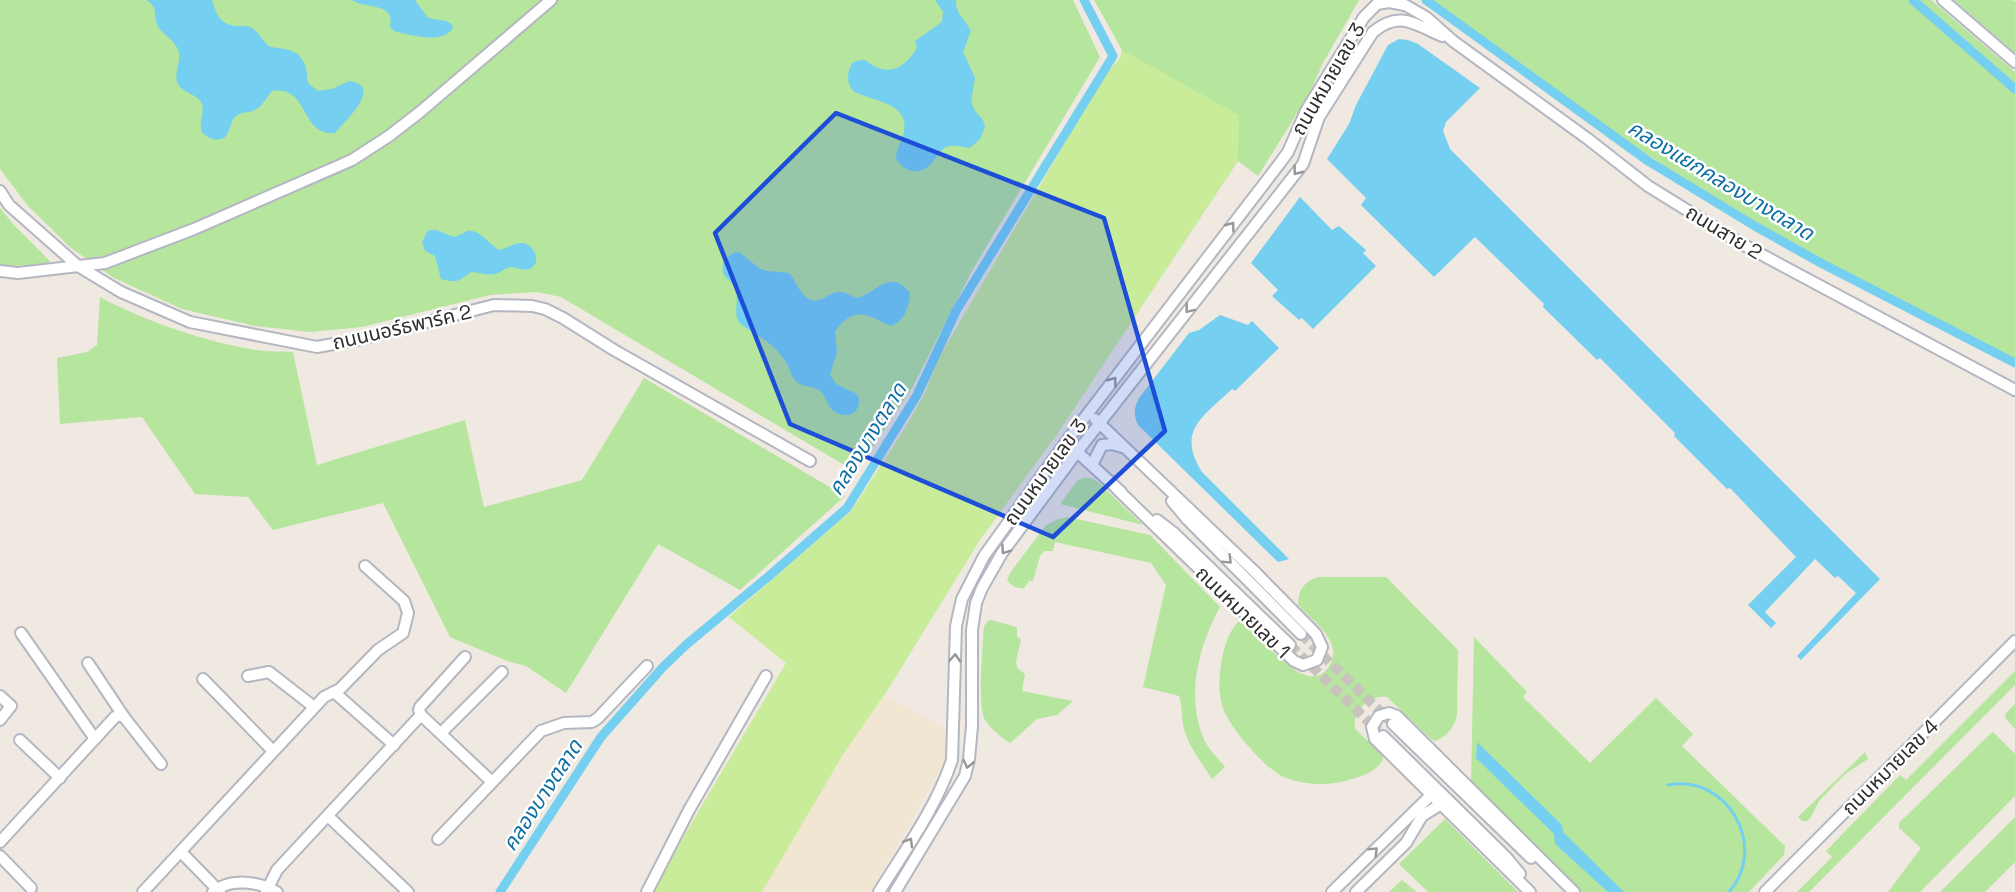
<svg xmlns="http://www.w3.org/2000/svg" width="2015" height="892" viewBox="0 0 2015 892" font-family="'Space Grotesk','Noto Sans Thai',sans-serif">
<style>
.education{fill:#f0e6d1}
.green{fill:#b6e59e}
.pitch{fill:#c9ec9a}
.water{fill:#75cff0}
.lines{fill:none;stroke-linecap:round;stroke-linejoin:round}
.stream{stroke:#75cff0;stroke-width:3}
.canal{stroke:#75cff0;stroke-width:9}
.minor-tunnel{stroke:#c8c4bd;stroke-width:10;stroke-dasharray:10 5;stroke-linecap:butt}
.minor-casing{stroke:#b4b7c1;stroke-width:14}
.minor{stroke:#fff;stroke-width:10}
.oneway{stroke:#969696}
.marked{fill:#1d4ed8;fill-opacity:0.2;stroke:#1d4ed8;stroke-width:4.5;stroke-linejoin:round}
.labels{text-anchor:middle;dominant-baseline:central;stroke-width:5;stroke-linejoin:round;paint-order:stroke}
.street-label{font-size:20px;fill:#2e2e2e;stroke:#fff}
.water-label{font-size:21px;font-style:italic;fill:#0d6fa3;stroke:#fff}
</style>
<rect width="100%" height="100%" fill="#efe9e1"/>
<path class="education" d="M 884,694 L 947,730 L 946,760 L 870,892 L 762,892 L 844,753 Z"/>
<g class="green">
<path d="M 0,0 L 1073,0 L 1100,57 L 973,269 L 912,388 L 856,472 L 561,297 L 537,292 L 490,295 L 362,327 L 310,332 L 255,326 L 182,309 L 114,278 L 71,248 L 28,206 L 0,169 Z"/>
<path d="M 1094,0 L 1359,0 L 1323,63 L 1309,94 L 1258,176 L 1238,161 L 1122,335 L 1046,176 L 1101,80 L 1121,57 L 1122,50 Z"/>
<path d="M 1429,0 L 1931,0 L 2015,72 L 2015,360 C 1908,304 1798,251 1696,187 C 1605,128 1517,63 1429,0 Z"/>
<path d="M 1954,0 L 2012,0 L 2015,2 L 2015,53 Z"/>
<path d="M 0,208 L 13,224 L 50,261 L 47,265 L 0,266 Z"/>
<path d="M 100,297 C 144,321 206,342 256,350 C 268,352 281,351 293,352 L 317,465 L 465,420 L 484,507 L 582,480 L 644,378 L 845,496 L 740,590 L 658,544 L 566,693 L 526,666 L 507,661 L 450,637 L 383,503 L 273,530 L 248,497 L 195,494 L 142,417 L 60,424 L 57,358 L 87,352 L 97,345 Z"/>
<path d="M 1083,478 L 1091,478 L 1098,482 L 1143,525 L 1060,504 L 1077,481 Z"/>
<path d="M 1067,517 L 1150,535 L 1220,607 C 1199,645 1186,695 1203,737 C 1207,748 1218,758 1225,767 L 1212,779 C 1202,763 1189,747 1184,729 C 1181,718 1183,707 1179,696 L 1143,687 L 1166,585 L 1151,563 L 1055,542 L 1053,551 L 1044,551 L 1040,556 L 1033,581 L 1029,581 L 1024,588 C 1016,589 1012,586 1007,580 L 1010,573 L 1046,525 L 1056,520 Z"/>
<path d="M 1319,577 L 1386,577 L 1458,650 L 1457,716 C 1454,727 1447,737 1435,741 L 1431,739 L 1387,697 C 1370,694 1352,711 1355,729 L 1382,754 L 1383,760 C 1375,772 1365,775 1352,779 C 1331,786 1305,786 1284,777 C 1266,770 1227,725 1222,705 C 1218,689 1219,675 1222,659 C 1224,647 1229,631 1238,622 L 1241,622 C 1252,631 1262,641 1272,651 C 1287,664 1314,692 1330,665 C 1335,657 1334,647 1329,639 C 1322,625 1307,616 1298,604 C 1298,590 1305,580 1319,577 Z"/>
<path d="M 991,620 L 1017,627 L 1017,636 L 1021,640 L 1016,661 L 1017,668 L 1025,674 L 1022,691 L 1073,701 L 1057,715 L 1037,719 L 1010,743 C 1001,737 991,729 985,720 C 977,708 983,644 984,626 L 988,621 Z"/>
<path d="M 1474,637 L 1527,692 L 1523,697 L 1590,763 L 1656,698 L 1693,734 L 1682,746 L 1785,846 L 1784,855 L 1749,892 L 1579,892 L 1471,785 Z"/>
<path d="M 2015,671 L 2015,685 L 1809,892 L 1797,892 L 1832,857 L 1826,851 L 1900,775 L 1906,780 Z"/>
<path d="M 2015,704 L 2015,729 L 2005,718 L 2006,713 Z"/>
<path d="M 1993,732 L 2015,754 L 2015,796 L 1920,892 L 1888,892 L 1921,848 L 1899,828 L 1899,823 L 1989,735 Z"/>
<path d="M 1865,752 L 1868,759 L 1845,774 L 1819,801 L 1811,817 L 1807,821 L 1802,821 L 1798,817 Z"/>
<path d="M 2015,817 L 2015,862 L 1985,892 L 1940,892 Z"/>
<path d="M 1445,819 L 1518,892 L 1428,892 L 1399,864 Z"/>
<path d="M 1402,880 L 1417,892 L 1389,892 Z"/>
</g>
<path class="pitch" d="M 1122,50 L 1239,115 L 1238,161 L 1058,433 L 980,540 L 889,688 L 844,753 L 762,892 L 651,892 L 786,663 L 729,617 L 851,511 L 902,433 L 925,393 L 938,359 L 1103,78 L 1121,57 Z"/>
<g class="water">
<path d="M 147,0 L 212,0 C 216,13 219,24 236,26 C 241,26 245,25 250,27 C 259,31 262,41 270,47 C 286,49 301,49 306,68 C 307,73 307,78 308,83 L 318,91 L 332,89 L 349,81 C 384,86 346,120 335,133 C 299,136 310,85 272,91 C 266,98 261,108 253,111 C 247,113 242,111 236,116 C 230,121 231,130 226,136 C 222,140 218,140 213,139 C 191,132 206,118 202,104 C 199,94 183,94 178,84 C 173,75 181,63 179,53 C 176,39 162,36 157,24 C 153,14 159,9 147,0 Z"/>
<path d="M 352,0 L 415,0 L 428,18 L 446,21 L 452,24 L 453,28 C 442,45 410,35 394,31 L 390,27 C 396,2 365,9 352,0 Z"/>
<path d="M 935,0 L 956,0 C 955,14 966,20 971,31 L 963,52 L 975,78 L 971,102 L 975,111 L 983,120 L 985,127 L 980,139 L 970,148 C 963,147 953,144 946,147 C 938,152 935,160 929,166 C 917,176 904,171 896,159 C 896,149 902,141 904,132 C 910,102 871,101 853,91 C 846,81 847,74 852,63 C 867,56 866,63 878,68 C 896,75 909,61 917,48 L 915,41 L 942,22 L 943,12 Z"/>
<path d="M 1399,39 L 1408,40 L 1418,44 L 1480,88 L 1446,122 L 1443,131 L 1450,149 L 1880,579 L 1801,660 L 1797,656 L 1856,593 L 1838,576 L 1835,578 L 1815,559 L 1765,612 L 1776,623 L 1771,628 L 1748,605 L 1796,557 L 1730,488 L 1727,489 L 1674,436 L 1675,433 L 1600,358 L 1597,360 L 1543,307 L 1544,304 L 1475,237 L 1434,277 L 1361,205 L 1366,198 L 1327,159 L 1349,124 L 1356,105 L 1388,45 Z"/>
<path d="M 1300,197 L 1332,230 L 1339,226 L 1366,250 L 1363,253 L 1376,266 L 1313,329 L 1302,318 L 1299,320 L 1272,296 L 1278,290 L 1251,263 Z"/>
<path d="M 430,230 L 436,230 L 454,237 C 458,236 463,233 467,231 C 480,228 490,246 500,250 C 508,248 515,242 523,243 C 534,245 542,262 531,268 C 525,272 518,268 512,267 C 505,267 501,273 495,274 C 487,276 479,272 471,272 C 457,282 458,283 441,279 L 435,256 L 425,251 L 422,242 L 427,232 Z"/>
<path d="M 739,252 L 759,268 L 767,271 L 789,273 C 795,279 797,288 803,294 C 818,310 826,292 839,292 C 845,291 852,297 858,298 C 878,291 890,268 910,293 C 909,308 905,319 892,326 C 883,324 877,318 869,316 C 854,311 842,320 835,332 L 837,352 L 830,375 L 836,384 L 857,394 C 865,409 849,421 835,412 C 828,408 827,400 823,394 C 816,384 802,389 795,380 C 791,376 790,369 787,364 C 783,357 778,351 772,346 C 763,337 746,330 739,322 C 733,314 739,300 736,290 C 732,276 718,282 724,260 L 733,253 Z"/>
<path d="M 1220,315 L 1248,325 L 1252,321 L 1279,348 L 1235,391 L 1232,389 C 1203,417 1176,430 1202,472 L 1289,559 L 1278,562 L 1138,425 C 1133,414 1134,408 1139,398 L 1189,333 L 1199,330 Z"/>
<path d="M 1477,742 L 1561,824 L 1564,833 L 1624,892 L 1608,892 L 1555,844 L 1554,834 L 1476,758 Z"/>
</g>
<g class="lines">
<path class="stream" d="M 1668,785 C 1727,773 1769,847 1729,892"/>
<g class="canal">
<path d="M 1426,0 L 1648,161 L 1753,225 L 1819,262 L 2015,363"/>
<path d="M 1913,0 L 2015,89"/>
<path d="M 500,892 L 601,737 L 663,667 L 687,644 L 769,576 L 847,508 L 917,395 L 956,311 L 1113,56 L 1084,0"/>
</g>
<g class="minor-tunnel">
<path d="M 1301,634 L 1393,724"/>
<path d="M 1290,645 L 1378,731"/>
</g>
<g class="minor-casing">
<g id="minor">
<path d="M 1943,0 L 2015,62"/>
<path d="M 0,191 L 9,205 L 78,266 L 121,292 L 190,322 L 317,347 L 361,339 L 494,305 L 532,306 L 545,309 L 563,318 L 614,350 L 810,461"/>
<path d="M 0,271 L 18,273 L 105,263 L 194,229 L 352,160 L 389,136 L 420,112 L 551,0"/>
<path d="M 1095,419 L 1253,570 L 1316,634 L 1322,647 L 1317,660 L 1303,665 L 1294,661 L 1117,489"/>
<path d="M 1073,448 L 1121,492"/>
<path d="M 1092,465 L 1102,445 L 1112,444 L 1122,447"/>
<path d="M 1172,501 L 1187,519 L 1301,634"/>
<path d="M 1157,520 L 1174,533 L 1290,645"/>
<path d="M 21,633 L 95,739"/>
<path d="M 88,663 L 124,717"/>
<path d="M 248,676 L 269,672 L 314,707"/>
<path d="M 203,679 L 273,751"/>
<path d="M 334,692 L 394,745"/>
<path d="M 0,696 L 11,706 L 0,720"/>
<path d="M 421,715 L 419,710 L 420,707 L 465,657"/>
<path d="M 1393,724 L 1531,858"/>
<path d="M 441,733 L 502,672"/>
<path d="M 1383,736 L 1506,857 L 1520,874"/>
<path d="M 20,740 L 60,778"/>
<path d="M 328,816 L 408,892"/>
<path d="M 438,839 L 541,731 L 564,723 L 592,722 L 598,718 L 647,666"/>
<path d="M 0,842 L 115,717 L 119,715 L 124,717 L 161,764"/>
<path d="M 181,852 L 220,892"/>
<path d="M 0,856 L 31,888"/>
<path d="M 143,892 L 324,697 L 340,689 L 378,650 L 403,633 L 408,613 L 404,601 L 365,566"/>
<path d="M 213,892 C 231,877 259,882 277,892"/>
<path d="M 266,892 L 277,870 L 421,715 L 492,782"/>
<path d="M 647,892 L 689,810 L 766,676"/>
<path d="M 879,892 C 905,850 936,808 952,760 L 956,626 L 962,599 L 984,556 L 1066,442 L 1280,163 L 1288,152 L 1306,111 L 1364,17 L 1377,4 L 1389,2 L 1405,5 L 1426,17 L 1453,41 L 1588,139 L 1648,186 L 1740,243 L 2015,390"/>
<path d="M 895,892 L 965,776 L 969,759 L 972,726 L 972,630 L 976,603 L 982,588 L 1002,553 L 1077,452 L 1303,164 L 1319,117 L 1373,32 C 1400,10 1414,24 1442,36"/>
<path d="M 1332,892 L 1431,795"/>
<path d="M 1356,892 L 1406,843 L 1422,816 L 1441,804"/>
<path d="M 1530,892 L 1375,739 L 1372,727 L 1379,716 L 1389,713 L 1397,716 L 1574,892"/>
<path d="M 1765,892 L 2015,641"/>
</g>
</g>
<use href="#minor" class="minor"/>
</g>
<defs><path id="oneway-chevron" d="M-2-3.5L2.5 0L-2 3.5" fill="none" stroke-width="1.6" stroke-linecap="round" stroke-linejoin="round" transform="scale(1.5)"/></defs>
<g class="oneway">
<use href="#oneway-chevron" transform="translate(1297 171) rotate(127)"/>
<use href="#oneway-chevron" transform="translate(1231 226) rotate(-53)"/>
<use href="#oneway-chevron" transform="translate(1189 309) rotate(128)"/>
<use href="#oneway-chevron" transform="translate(1113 381) rotate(-53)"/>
<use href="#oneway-chevron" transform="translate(1005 550) rotate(125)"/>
<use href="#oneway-chevron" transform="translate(1228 560) rotate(45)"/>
<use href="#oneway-chevron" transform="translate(955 658) rotate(-87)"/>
<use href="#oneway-chevron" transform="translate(968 764) rotate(103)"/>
<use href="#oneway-chevron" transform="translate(909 842) rotate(-59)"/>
<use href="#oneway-chevron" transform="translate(1374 851) rotate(-45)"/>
</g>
<path class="marked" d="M 836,113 L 1104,218 L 1165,431 L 1053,537 L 790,424 L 715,233 Z"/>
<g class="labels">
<g class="street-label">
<text transform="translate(1328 79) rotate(-60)">ถนนหมายเลข 3</text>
<text transform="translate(1724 232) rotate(31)">ถนนสาย 2</text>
<text transform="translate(402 327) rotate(-13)">ถนนนอร์ธพาร์ค 2</text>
<text transform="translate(1045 472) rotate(-54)">ถนนหมายเลข 3</text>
<text transform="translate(1243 612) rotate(44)">ถนนหมายเลข 1</text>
<text transform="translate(1890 767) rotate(-45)">ถนนหมายเลข 4</text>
</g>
<g class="water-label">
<text transform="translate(1721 180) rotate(31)">คลองแยกคลองบางตลาด</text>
<text transform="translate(867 439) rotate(-58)">คลองบางตลาด</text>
<text transform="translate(542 795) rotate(-57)">คลองบางตลาด</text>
</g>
</g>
</svg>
